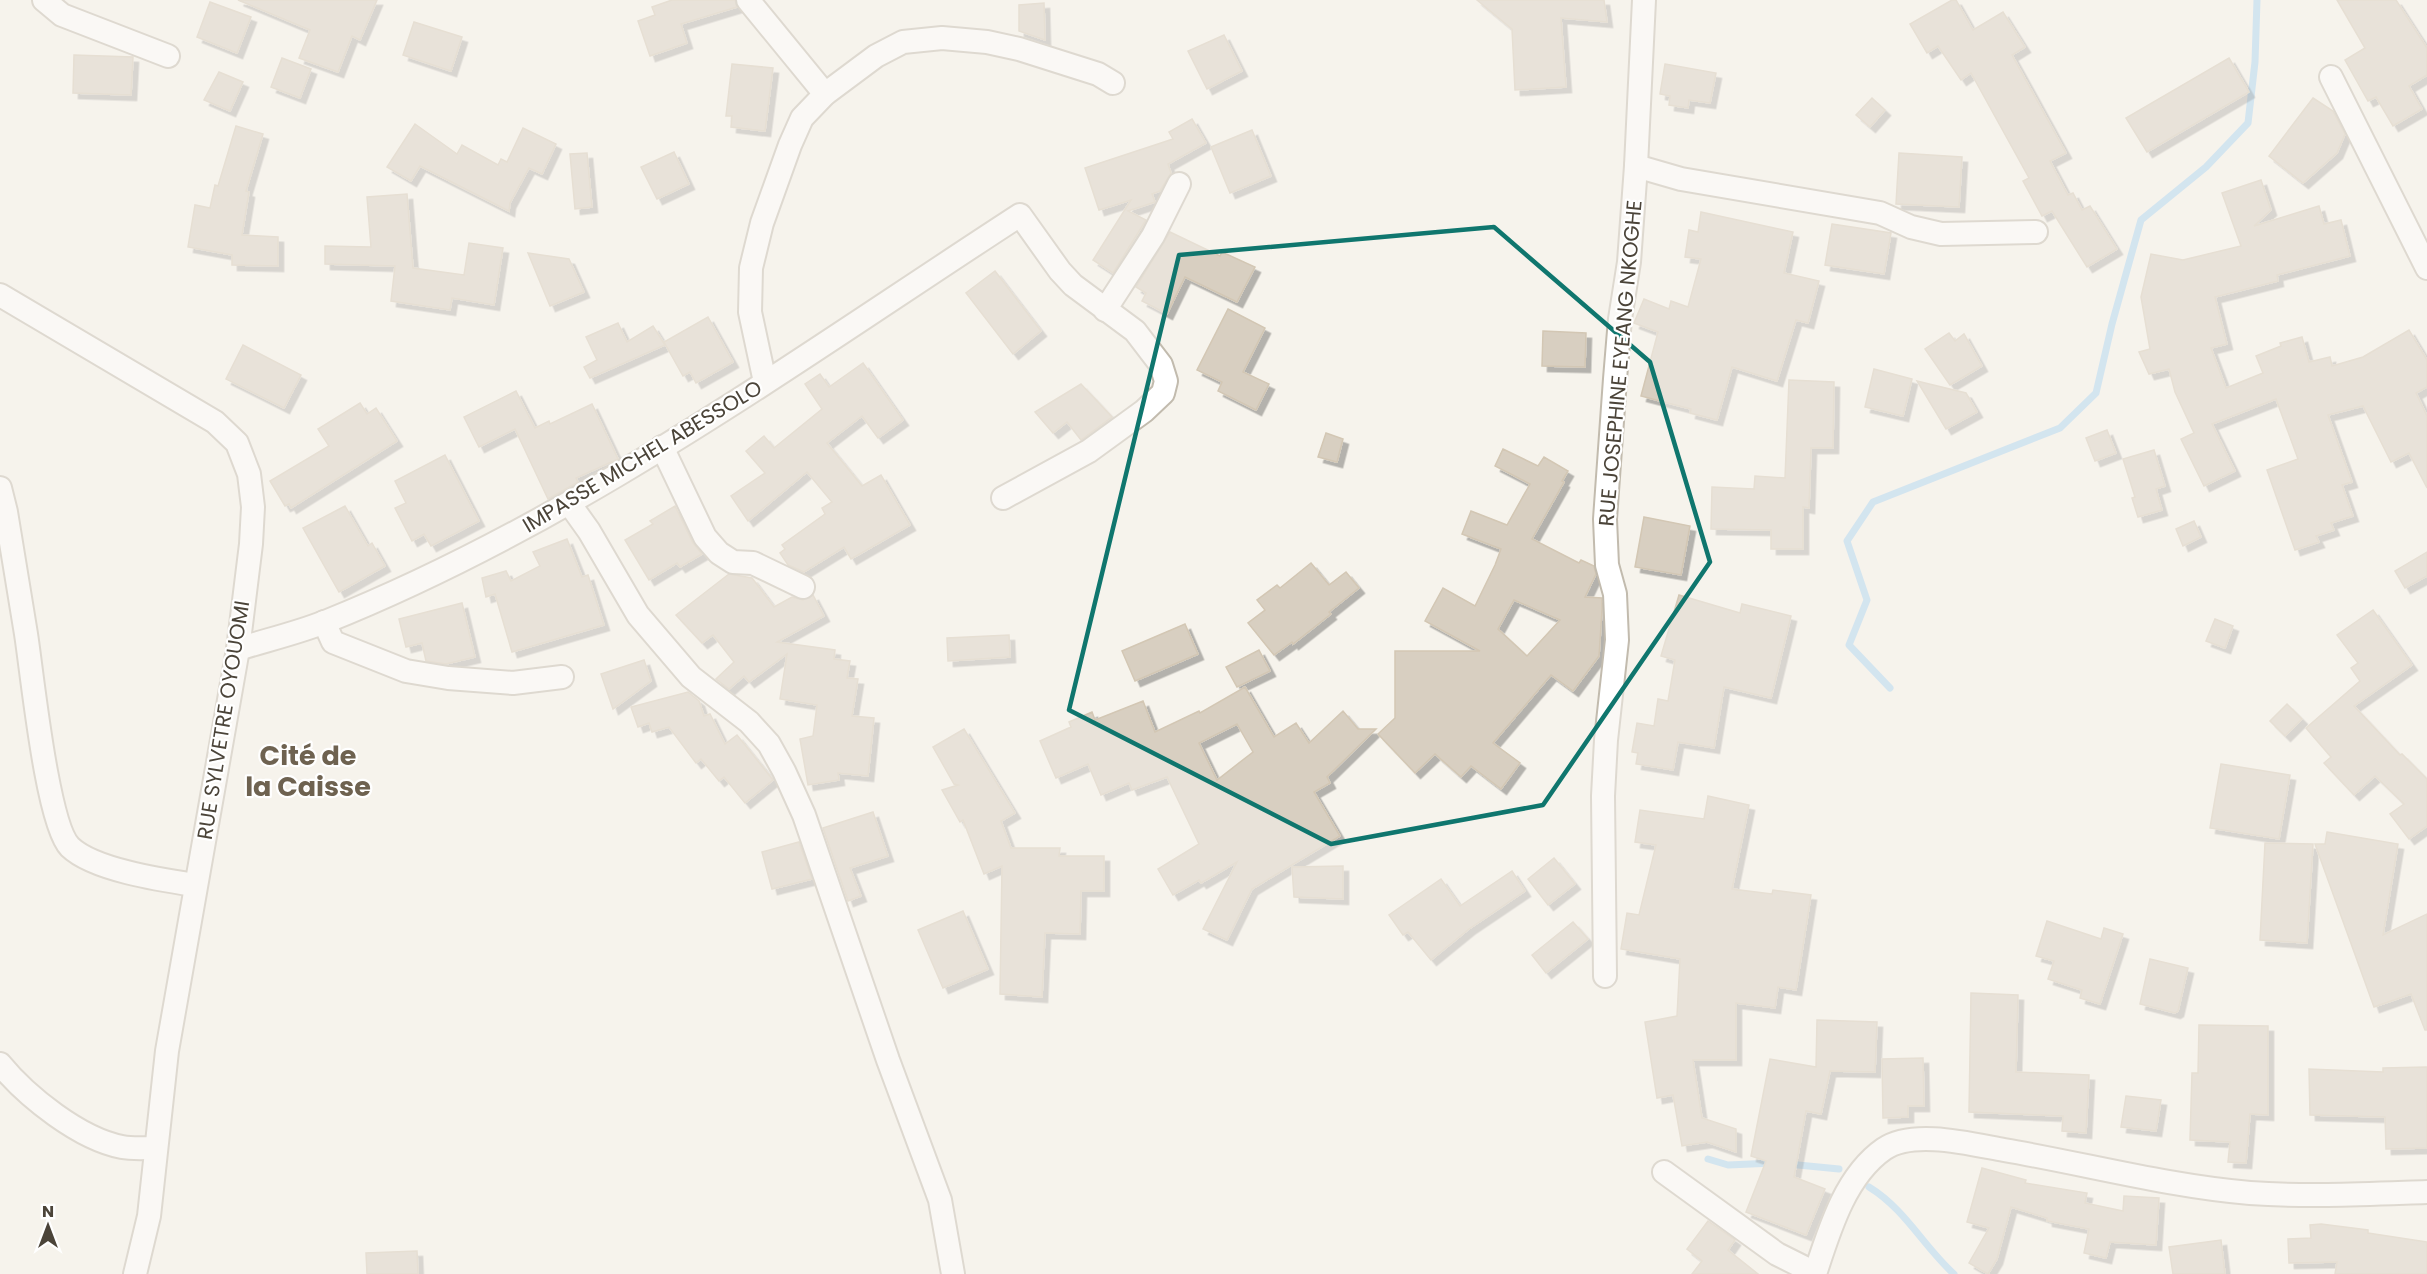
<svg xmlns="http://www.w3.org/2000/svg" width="2427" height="1274" viewBox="0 0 2427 1274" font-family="Poppins,sans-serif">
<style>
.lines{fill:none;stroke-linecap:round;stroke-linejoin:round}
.stream{stroke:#a9d4f2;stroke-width:7}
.building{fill:#d8cfc1;stroke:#d3c7b4;stroke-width:1.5;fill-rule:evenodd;filter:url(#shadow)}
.minor-casing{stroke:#c2bbae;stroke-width:26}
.minor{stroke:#fff;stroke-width:22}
.marked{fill:none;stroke:#0f766e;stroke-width:4.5;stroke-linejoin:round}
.labels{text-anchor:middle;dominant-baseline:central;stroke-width:4.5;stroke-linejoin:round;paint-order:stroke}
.street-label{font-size:21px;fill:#4b4439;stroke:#fff}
.district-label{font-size:27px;font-weight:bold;fill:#6e6250;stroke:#fff}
</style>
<defs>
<filter id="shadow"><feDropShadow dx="5.5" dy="5.5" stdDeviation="0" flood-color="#0004"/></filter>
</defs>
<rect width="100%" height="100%" fill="#f6f3ec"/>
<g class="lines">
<g class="stream">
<path d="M 1890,688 L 1849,645 L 1867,600 L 1847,541 L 1873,502 L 2060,428 L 2096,393 L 2112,324 L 2141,220 L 2206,167 L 2248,123 L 2255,62 L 2257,0"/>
<path d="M 1708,1159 L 1728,1165 L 1774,1163"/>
<path d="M 1788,1164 L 1839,1169"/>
<path d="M 1869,1187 C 1905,1209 1924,1247 1954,1274"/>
</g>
</g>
<g class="building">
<path d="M 238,0 L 377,0 L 360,40 L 352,36 L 338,72 L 299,58 L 310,30 Z"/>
<path d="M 672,0 L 735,0 L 737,7 L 681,24 L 687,43 L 650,56 L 638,21 L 655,15 L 652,7 Z"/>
<path d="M 1477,0 L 1604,0 L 1607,22 L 1561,18 L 1566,87 L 1515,90 L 1512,29 Z"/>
<path d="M 1952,0 L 1956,0 L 1973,30 L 2003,12 L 2025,47 L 2012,55 L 2066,153 L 2050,161 L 2068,195 L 2073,193 L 2082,210 L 2090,206 L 2117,249 L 2087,267 L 2052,211 L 2042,216 L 2023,181 L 2029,178 L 1971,73 L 1961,80 L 1938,46 L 1927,53 L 1910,24 Z"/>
<path d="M 2337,0 L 2396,0 L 2427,48 L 2427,75 L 2409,86 L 2422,109 L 2393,126 L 2376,97 L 2368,101 L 2345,60 L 2365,48 Z"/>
<path d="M 210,2 L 251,17 L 237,53 L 197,37 Z"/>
<path d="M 1044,3 L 1045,40 L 1019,31 L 1019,5 Z"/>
<path d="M 414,22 L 462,37 L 451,71 L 403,55 Z"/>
<path d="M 1224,35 L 1242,71 L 1207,89 L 1188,51 Z"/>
<path d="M 74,55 L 133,57 L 131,95 L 73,93 Z"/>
<path d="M 282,58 L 311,69 L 300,98 L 271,87 Z"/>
<path d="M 2229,58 L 2249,92 L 2147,152 L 2126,118 Z"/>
<path d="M 732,64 L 773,68 L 765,131 L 731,127 L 732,116 L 726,116 Z"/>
<path d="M 1665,64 L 1716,73 L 1710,103 L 1689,100 L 1688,108 L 1669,105 L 1670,96 L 1660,94 Z"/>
<path d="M 219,72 L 243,82 L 230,111 L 204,100 Z"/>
<path d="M 1872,98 L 1885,110 L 1870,127 L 1856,115 Z"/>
<path d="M 2313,98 L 2333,111 L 2345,134 L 2337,153 L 2303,183 L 2269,156 Z"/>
<path d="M 1192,119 L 1206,143 L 1168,164 L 1171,173 L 1160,191 L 1152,194 L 1155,202 L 1128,211 L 1146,220 L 1113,273 L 1093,260 L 1131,200 L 1099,210 L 1085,168 L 1173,139 L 1169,132 Z"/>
<path d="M 415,124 L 457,154 L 462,145 L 498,165 L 501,159 L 507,162 L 523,128 L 556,144 L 542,174 L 529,168 L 510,203 L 509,211 L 420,166 L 411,181 L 387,167 Z"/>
<path d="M 236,126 L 263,134 L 246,191 L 249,192 L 242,235 L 278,237 L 278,266 L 232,265 L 232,255 L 188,247 L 195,205 L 210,208 L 215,185 L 218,186 Z"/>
<path d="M 1252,130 L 1271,176 L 1230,193 L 1211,147 Z"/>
<path d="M 674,152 L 689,184 L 657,199 L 641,167 Z"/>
<path d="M 587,153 L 592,207 L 575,209 L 570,154 Z"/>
<path d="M 1899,153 L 1962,157 L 1959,207 L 1896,204 Z"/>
<path d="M 2261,180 L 2271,210 L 2254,226 L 2319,206 L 2324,224 L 2341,220 L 2350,256 L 2277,275 L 2278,281 L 2215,297 L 2227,344 L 2211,348 L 2226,388 L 2263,373 L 2256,356 L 2281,346 L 2280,343 L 2302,337 L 2309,362 L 2330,357 L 2332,366 L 2363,357 L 2409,330 L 2427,360 L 2427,387 L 2416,393 L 2427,416 L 2427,488 L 2409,453 L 2391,462 L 2363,406 L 2328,415 L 2352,482 L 2342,485 L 2353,516 L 2331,523 L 2334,530 L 2316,536 L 2319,542 L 2295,550 L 2267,470 L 2298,459 L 2276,399 L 2212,424 L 2235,471 L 2204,486 L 2181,439 L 2194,433 L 2175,392 L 2169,369 L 2149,374 L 2139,352 L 2150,349 L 2141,297 L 2151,254 L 2183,260 L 2241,246 L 2222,193 Z"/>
<path d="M 407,194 L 413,268 L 464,275 L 469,243 L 503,248 L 494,305 L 452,298 L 450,310 L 391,301 L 395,266 L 325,264 L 325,246 L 371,247 L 367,197 Z"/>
<path d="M 1701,212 L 1793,232 L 1784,273 L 1819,281 L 1808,323 L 1796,320 L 1777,381 L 1732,367 L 1717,420 L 1690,413 L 1691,409 L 1641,396 L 1658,332 L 1634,323 L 1644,299 L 1669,309 L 1671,301 L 1688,307 L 1701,259 L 1685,257 L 1689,230 L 1698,232 Z"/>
<path d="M 1832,224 L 1891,233 L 1884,274 L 1825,265 Z"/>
<path d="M 1170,232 L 1220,256 L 1222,252 L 1255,267 L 1237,302 L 1185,277 L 1167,314 L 1142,301 L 1146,293 L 1136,287 Z"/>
<path d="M 528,253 L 569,259 L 584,292 L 550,306 Z"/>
<path d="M 995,271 L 1041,331 L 1013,354 L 966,293 Z"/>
<path d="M 1228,309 L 1265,328 L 1243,372 L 1269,384 L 1256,410 L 1218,391 L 1222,382 L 1197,370 Z"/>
<path d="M 708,317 L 733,362 L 696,383 L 690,372 L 683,376 L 664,342 Z"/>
<path d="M 618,323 L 627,342 L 653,326 L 665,345 L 590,378 L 584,367 L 597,360 L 586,337 Z"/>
<path d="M 1543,331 L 1586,333 L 1585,367 L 1542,366 Z"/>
<path d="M 1949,333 L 1955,341 L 1964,334 L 1982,366 L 1950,385 L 1925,349 Z"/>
<path d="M 243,345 L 301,375 L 284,408 L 226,379 Z"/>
<path d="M 863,363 L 903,420 L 878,438 L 862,416 L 827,443 L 862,486 L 881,475 L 910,525 L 851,559 L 844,547 L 804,572 L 788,565 L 780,553 L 785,549 L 782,545 L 825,514 L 822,508 L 832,502 L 807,472 L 748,521 L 731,496 L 765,473 L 746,451 L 764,436 L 774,448 L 822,409 L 805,384 L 820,374 L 829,387 Z"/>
<path d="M 1874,369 L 1912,379 L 1903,416 L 1865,407 Z"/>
<path d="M 1789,380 L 1834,382 L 1833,448 L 1811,448 L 1809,508 L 1803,507 L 1803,549 L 1771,549 L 1771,530 L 1711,529 L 1712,487 L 1754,489 L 1755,476 L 1785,478 Z"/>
<path d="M 1917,381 L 1966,393 L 1977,412 L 1946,429 Z"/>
<path d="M 1081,384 L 1112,417 L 1081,440 L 1067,422 L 1053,433 L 1035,412 Z"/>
<path d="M 516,391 L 535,428 L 549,421 L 550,424 L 592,404 L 618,459 L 576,478 L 578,482 L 548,499 L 515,429 L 479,447 L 464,417 Z"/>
<path d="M 360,403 L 367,414 L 376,408 L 397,441 L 291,508 L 289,504 L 285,506 L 270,481 L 329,446 L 318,429 Z"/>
<path d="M 2107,430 L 2116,453 L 2095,461 L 2086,438 Z"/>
<path d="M 1326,433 L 1343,439 L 1337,462 L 1318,457 Z"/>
<path d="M 1503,449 L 1538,466 L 1544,457 L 1568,471 L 1562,481 L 1564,482 L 1532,539 L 1579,563 L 1581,560 L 1594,566 L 1596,574 L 1585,597 L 1602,598 L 1602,610 L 1599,656 L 1573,691 L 1551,675 L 1493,743 L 1520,763 L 1501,789 L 1471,766 L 1461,777 L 1435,754 L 1415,773 L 1378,734 L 1395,718 L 1395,651 L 1480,651 L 1425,621 L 1443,588 L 1475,606 L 1495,565 L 1501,549 L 1462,534 L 1471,511 L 1507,525 L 1530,484 L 1495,466 ZM 1514,600 L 1560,620 L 1527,656 L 1498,629 Z"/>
<path d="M 2154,450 L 2165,486 L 2156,489 L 2162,510 L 2138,517 L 2132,498 L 2135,497 L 2123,459 Z"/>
<path d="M 445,455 L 479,521 L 431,546 L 424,534 L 412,541 L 395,508 L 406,503 L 395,481 Z"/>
<path d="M 345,506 L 368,546 L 372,543 L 385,566 L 339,592 L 303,528 Z"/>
<path d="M 675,506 L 693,543 L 702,554 L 680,567 L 677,563 L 649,580 L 625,540 L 653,524 L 650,521 Z"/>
<path d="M 1644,517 L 1690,526 L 1681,575 L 1635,567 Z"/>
<path d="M 2194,521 L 2201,537 L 2183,546 L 2176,529 Z"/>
<path d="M 567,539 L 582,577 L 588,575 L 604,625 L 512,652 L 495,594 L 486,597 L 482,578 L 506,571 L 511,581 L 540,566 L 533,552 Z"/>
<path d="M 2427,552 L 2427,576 L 2405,588 L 2395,571 Z"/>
<path d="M 1311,563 L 1329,585 L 1346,572 L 1359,588 L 1329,612 L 1331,614 L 1293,644 L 1292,642 L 1274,655 L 1248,623 L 1265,610 L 1257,600 L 1277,585 L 1280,588 Z"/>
<path d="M 729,574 L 752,578 L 774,607 L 792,597 L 803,600 L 813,595 L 824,616 L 777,642 L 835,650 L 834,659 L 850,661 L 847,678 L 858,679 L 852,716 L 874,718 L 868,776 L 838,773 L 839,780 L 808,785 L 800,739 L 813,736 L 817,705 L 780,699 L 787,654 L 749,682 L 744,676 L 729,689 L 716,679 L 734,662 L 713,635 L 702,643 L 676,615 Z"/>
<path d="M 1679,595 L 1740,613 L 1742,604 L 1791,616 L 1771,698 L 1724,687 L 1714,748 L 1678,742 L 1673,770 L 1636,764 L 1638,753 L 1632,752 L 1637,723 L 1654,726 L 1658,699 L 1668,701 L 1675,660 L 1661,656 Z"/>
<path d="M 462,603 L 475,657 L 446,664 L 426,661 L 422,643 L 406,647 L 399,619 Z"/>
<path d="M 2373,610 L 2412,665 L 2354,706 L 2400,755 L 2402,754 L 2427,779 L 2427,826 L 2409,839 L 2390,814 L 2404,804 L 2375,776 L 2354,795 L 2324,763 L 2331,757 L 2306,728 L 2360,681 L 2351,668 L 2358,663 L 2337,635 Z"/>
<path d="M 2215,619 L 2233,626 L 2225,648 L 2206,641 Z"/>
<path d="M 1185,624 L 1198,654 L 1135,681 L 1122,651 Z"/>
<path d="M 1009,635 L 1010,657 L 948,661 L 947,638 Z"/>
<path d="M 1259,650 L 1270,671 L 1237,687 L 1226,667 Z"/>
<path d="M 644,660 L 651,681 L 613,709 L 601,674 Z"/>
<path d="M 1245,687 L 1274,737 L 1296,723 L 1309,743 L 1343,711 L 1358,729 L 1376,729 L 1327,777 L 1330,783 L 1314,792 L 1340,836 L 1252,889 L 1227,940 L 1203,929 L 1237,862 L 1201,883 L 1199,880 L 1173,895 L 1158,869 L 1199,844 L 1167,777 L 1132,790 L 1129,783 L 1101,795 L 1088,764 L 1056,778 L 1040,741 L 1071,727 L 1069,722 L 1092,712 L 1095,720 L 1143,701 L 1155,732 L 1199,711 L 1200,713 ZM 1237,724 L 1253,752 L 1217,780 L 1199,743 Z"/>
<path d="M 688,692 L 699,701 L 704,716 L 710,714 L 725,744 L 737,735 L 773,780 L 745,803 L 724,777 L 719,781 L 701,759 L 696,763 L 669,727 L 652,732 L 649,723 L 638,727 L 631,707 Z"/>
<path d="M 2287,704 L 2302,719 L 2285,736 L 2270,721 Z"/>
<path d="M 964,729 L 1015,813 L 1001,821 L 1011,848 L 1060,848 L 1059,856 L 1104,856 L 1104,891 L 1081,891 L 1080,934 L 1045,933 L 1042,997 L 1000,994 L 1002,866 L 984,874 L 963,820 L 960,822 L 942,790 L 958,785 L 954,784 L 933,747 Z"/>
<path d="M 2221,764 L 2290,775 L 2279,839 L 2210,828 Z"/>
<path d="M 1708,796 L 1749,805 L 1732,889 L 1772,894 L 1773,890 L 1811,895 L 1796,990 L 1778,987 L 1775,1008 L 1736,1003 L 1736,1060 L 1693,1060 L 1702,1118 L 1736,1129 L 1736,1152 L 1707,1142 L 1682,1146 L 1673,1095 L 1657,1098 L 1645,1022 L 1677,1016 L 1680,959 L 1621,949 L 1627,913 L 1639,915 L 1656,845 L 1635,842 L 1640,810 L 1704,819 Z"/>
<path d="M 873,812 L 888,856 L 850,868 L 861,896 L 848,901 L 823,828 Z"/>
<path d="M 2327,832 L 2398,844 L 2383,935 L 2427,914 L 2427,1030 L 2425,1030 L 2411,994 L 2374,1007 L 2315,844 L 2325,844 Z"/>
<path d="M 799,842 L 812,879 L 772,889 L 762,852 Z"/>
<path d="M 2265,843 L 2313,844 L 2307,943 L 2260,940 Z"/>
<path d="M 1554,858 L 1575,884 L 1548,905 L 1528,879 Z"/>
<path d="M 1343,866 L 1343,899 L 1294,897 L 1292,867 Z"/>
<path d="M 1512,871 L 1525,891 L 1469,929 L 1431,960 L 1408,932 L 1403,935 L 1389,915 L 1441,879 L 1460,906 Z"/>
<path d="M 963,911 L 988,969 L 943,988 L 918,930 Z"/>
<path d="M 2047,921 L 2101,939 L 2104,928 L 2123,934 L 2100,1004 L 2080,998 L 2082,990 L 2048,979 L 2054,961 L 2036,956 Z"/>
<path d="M 1573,922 L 1588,939 L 1546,973 L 1532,955 Z"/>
<path d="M 2150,959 L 2188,968 L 2178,1011 L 2175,1013 L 2140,1004 Z"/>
<path d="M 1971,993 L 2018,995 L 2016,1072 L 2089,1075 L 2086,1133 L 2062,1131 L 2063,1116 L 1969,1112 Z"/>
<path d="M 1817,1020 L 1877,1022 L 1875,1072 L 1830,1071 L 1821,1114 L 1806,1111 L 1794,1177 L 1825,1189 L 1806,1235 L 1746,1212 L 1766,1161 L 1751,1156 L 1770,1059 L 1816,1067 Z"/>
<path d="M 2199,1025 L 2268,1026 L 2268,1115 L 2250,1114 L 2246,1163 L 2228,1162 L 2230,1142 L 2190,1140 L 2192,1073 L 2198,1073 Z"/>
<path d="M 1923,1058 L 1924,1106 L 1908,1106 L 1908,1117 L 1883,1118 L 1882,1059 Z"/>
<path d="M 2427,1067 L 2427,1148 L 2386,1149 L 2385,1117 L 2310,1115 L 2309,1069 L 2383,1072 L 2383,1068 Z"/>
<path d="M 2126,1096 L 2161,1100 L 2156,1131 L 2121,1127 Z"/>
<path d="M 1982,1168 L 2026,1180 L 2025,1183 L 2087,1193 L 2085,1203 L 2123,1211 L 2124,1196 L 2159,1198 L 2156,1245 L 2110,1242 L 2106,1258 L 2084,1253 L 2089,1229 L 2047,1221 L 2047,1218 L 2011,1207 L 1997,1259 L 1988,1274 L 1969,1263 L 1989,1228 L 1967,1222 Z"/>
<path d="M 1708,1221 L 1735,1240 L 1728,1250 L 1758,1274 L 1692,1274 L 1702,1261 L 1687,1249 Z"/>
<path d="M 2321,1224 L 2368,1230 L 2368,1233 L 2427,1242 L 2427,1274 L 2335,1274 L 2337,1262 L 2289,1263 L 2288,1239 L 2311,1238 L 2310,1225 Z"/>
<path d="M 2221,1240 L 2225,1274 L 2173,1274 L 2169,1247 Z"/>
<path d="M 417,1251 L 418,1274 L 367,1274 L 366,1253 Z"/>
</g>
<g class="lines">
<g class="minor-casing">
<g id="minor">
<path d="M 44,0 L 62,15 L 168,56"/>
<path d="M 748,0 L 825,94"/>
<path d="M 2331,77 L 2427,268"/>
<path d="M 1636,166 L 1681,179 L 1880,213 L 1911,227 L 1941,234 L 2036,232"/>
<path d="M 0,295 L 215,422 L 237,443 L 249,474 L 253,507 L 251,544 L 238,649 L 167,1051 L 149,1216 L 135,1274"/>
<path d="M 1105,310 L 1153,236 L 1179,184"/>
<path d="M 765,382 L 750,312 L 751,268 L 762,223 L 790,145 L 802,118 L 825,94 L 876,56 L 903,42 L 942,38 L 987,42 L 1019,49 L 1098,74 L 1113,83"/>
<path d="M 662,447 L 705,537 L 719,553 L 733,562 L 753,563 L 803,587"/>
<path d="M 0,488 L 6,512 C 13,553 19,593 26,634 C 32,672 47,824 70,847 C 94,870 162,880 195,885"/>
<path d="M 569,503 L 589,531 L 638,615 L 691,677 L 749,722 L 769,744 L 784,771 L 804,815 L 888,1060 L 940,1200 L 953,1274"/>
<path d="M 324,622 L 333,642 L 406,671 L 448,678 L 513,683 L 562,677"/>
<path d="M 238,649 C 267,640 297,633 325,622 C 575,522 795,361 1020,215 L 1060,271 L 1073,285 L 1135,331 L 1161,365 L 1166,381 L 1163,393 L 1144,411 L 1089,451 L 1003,498"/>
<path d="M 1605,976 L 1603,796 L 1606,740 L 1617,640 L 1615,594 L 1607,565 L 1605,519 L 1615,379 L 1620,319 L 1629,262 L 1636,166 L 1644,0"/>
<path d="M 0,1064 C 27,1097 80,1139 122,1147 C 132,1149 144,1148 155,1148"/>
<path d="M 1664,1172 L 1777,1254 L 1815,1273"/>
<path d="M 1815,1274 C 1829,1231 1845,1176 1884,1149 C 1913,1129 1971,1144 2004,1150 C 2086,1164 2167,1186 2250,1193 C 2309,1197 2368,1194 2427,1192"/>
</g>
</g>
<use href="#minor" class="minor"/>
</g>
<path d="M0 0H2427V1274H0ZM 1494,227 L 1650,362 L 1710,562 L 1543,805 L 1331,844 L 1069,710 L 1179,255 Z" fill="#f6f3ec" fill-opacity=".55" fill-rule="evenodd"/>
<path class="marked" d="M 1494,227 L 1650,362 L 1710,562 L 1543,805 L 1331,844 L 1069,710 L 1179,255 Z"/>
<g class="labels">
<g class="street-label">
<text transform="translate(1620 363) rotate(-85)">RUE JOSEPHINE EYEANG NKOGHE</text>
<text transform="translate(642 456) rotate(-31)">IMPASSE MICHEL ABESSOLO</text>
<text transform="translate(223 720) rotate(-81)">RUE SYLVETRE OYOUOMI</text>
</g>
<g class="district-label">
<text x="308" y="755">Cité de<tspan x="308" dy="31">la Caisse</tspan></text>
</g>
</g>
<g transform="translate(48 1226)" stroke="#ffffff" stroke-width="4.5" paint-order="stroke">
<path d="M0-4.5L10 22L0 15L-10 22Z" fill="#4b4439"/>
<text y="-9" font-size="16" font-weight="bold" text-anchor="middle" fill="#4b4439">N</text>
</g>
</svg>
